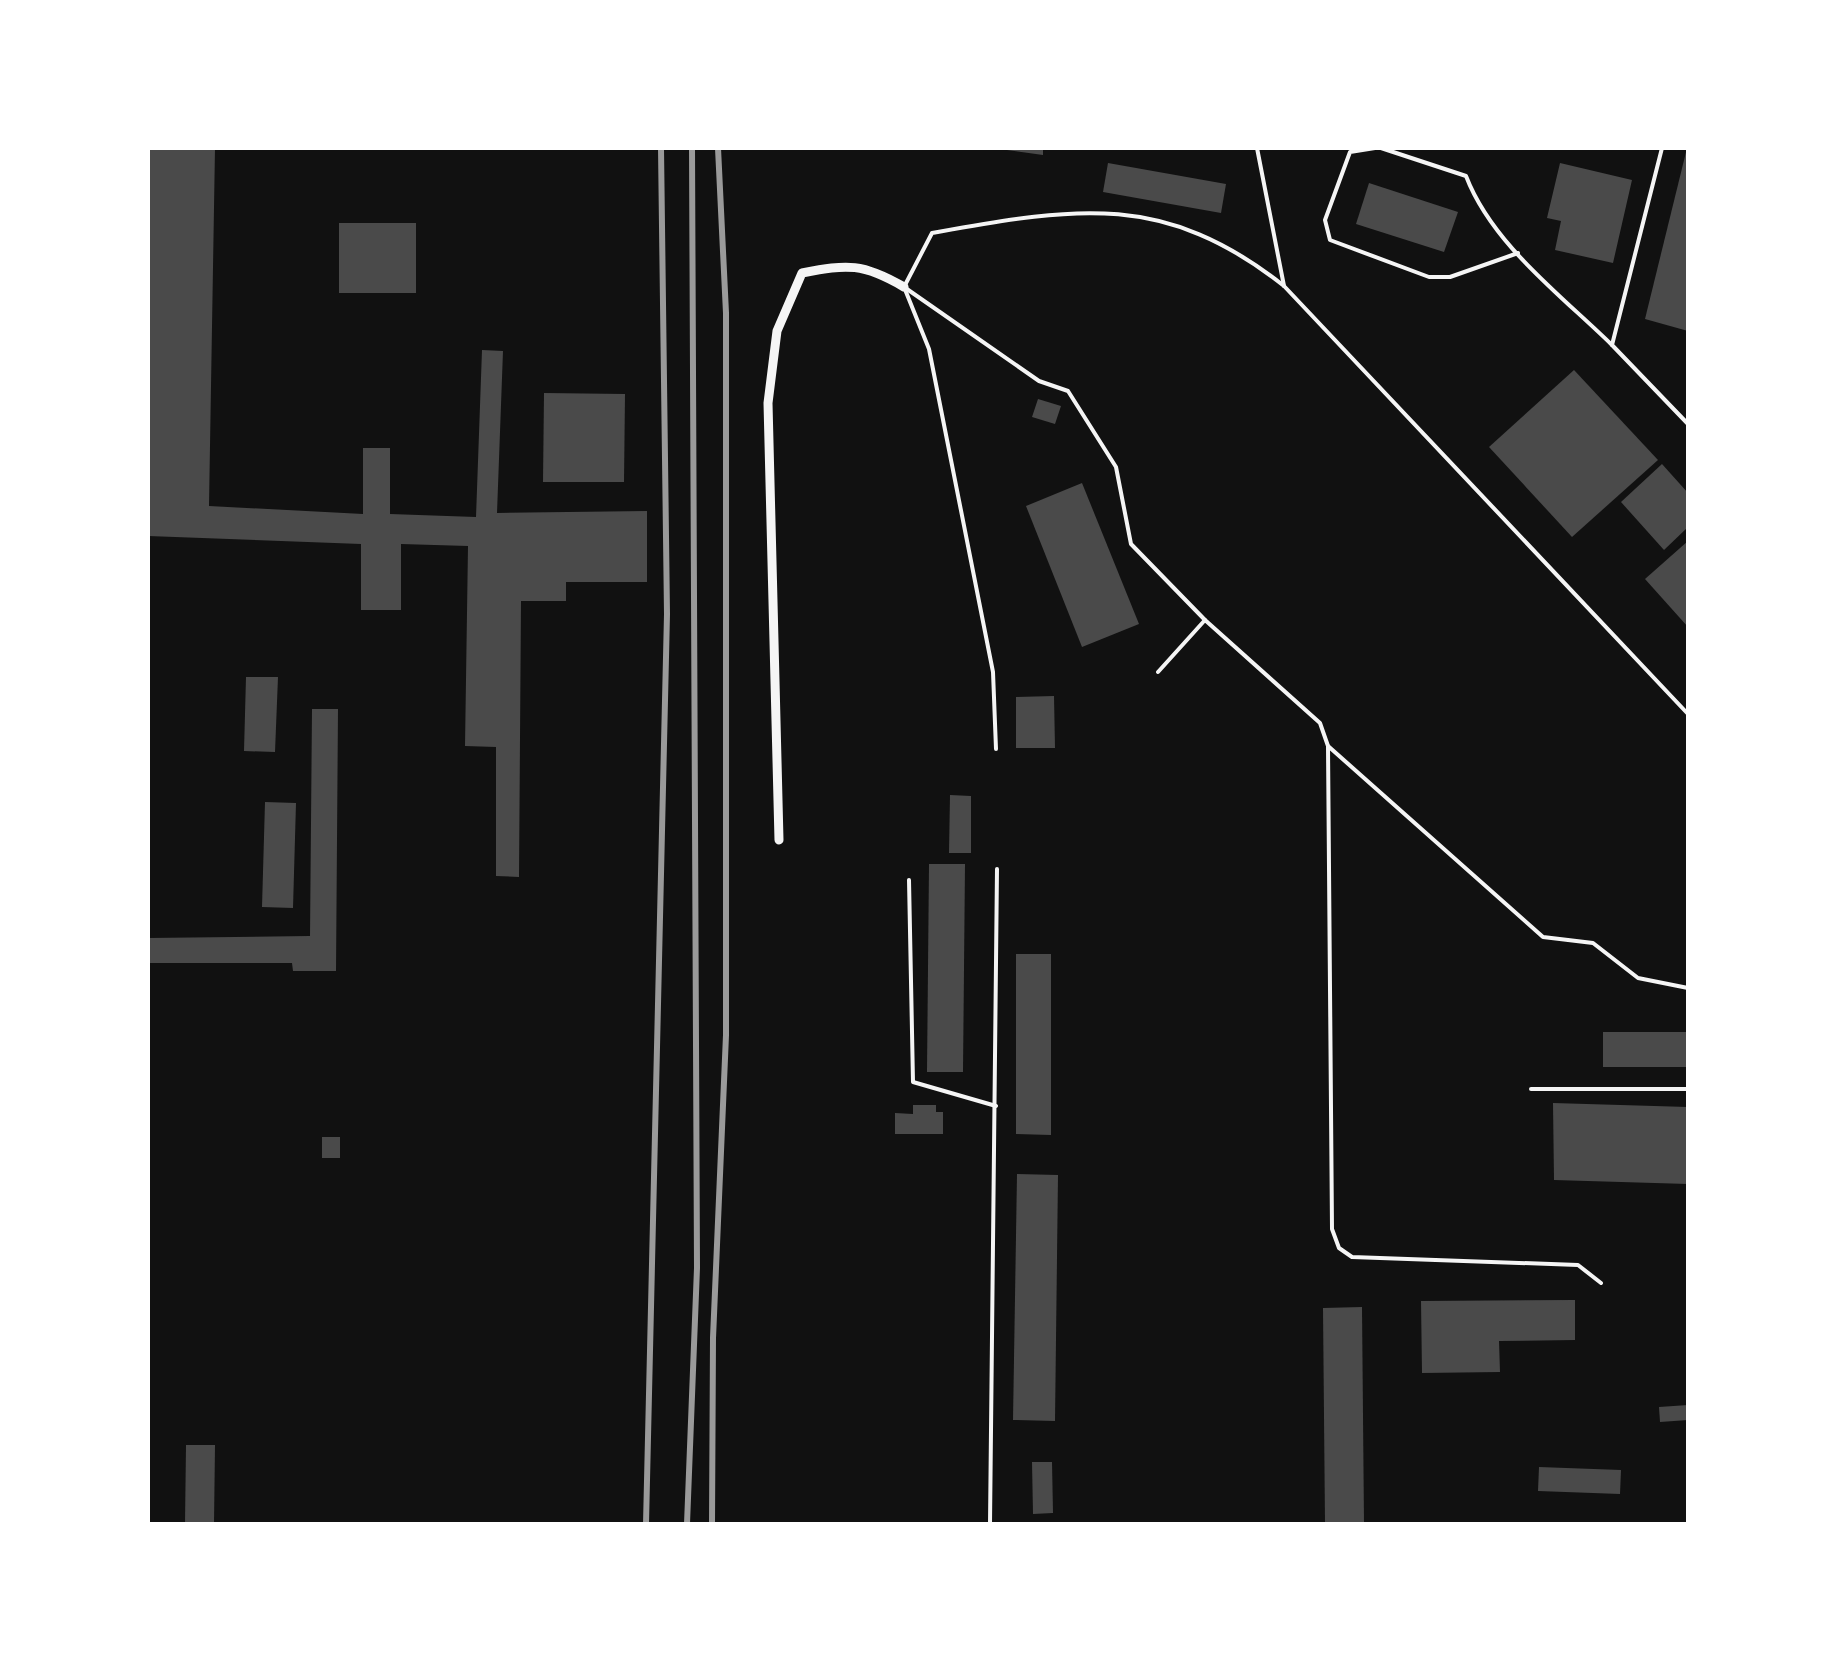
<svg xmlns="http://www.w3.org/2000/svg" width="1836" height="1672" viewBox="0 0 1836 1672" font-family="Merriweather,serif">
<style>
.building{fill:#4a4a4a}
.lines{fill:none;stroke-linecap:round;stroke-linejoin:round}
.service{stroke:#f5f5f5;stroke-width:4}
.minor{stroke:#f5f5f5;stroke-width:9}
.rail{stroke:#9a9a9a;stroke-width:6}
</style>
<rect width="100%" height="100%" fill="#111"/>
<g class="building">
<path d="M 148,148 L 215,148 L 209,506 L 363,514 L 363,448 L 390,448 L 390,514 L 476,517 L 482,350 L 503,351 L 497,513 L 647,511 L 647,582 L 566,582 L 566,601 L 521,601 L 519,877 L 496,876 L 496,747 L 465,746 L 468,546 L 401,544 L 401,610 L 361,610 L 361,544 L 148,536 Z"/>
<path d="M 992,148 L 1043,148 L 1043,155 Z"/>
<path d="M 1687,148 L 1688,148 L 1688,331 L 1645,319 Z"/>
<path d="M 1108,163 L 1226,184 L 1221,213 L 1103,192 Z"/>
<path d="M 1560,163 L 1632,180 L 1613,263 L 1555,250 L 1561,221 L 1547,218 Z"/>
<path d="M 1369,183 L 1458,212 L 1444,252 L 1356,224 Z"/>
<rect x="339" y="223" width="77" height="70"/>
<path d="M 1574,370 L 1658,460 L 1572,537 L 1489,447 Z"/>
<path d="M 544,393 L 625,394 L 624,482 L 543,482 Z"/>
<path d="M 1038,399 L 1061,406 L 1055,424 L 1032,417 Z"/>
<path d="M 1662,464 L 1688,493 L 1688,527 L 1664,550 L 1621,502 Z"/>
<path d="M 1082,483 L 1139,624 L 1082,647 L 1026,506 Z"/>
<path d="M 1688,541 L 1688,627 L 1645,579 Z"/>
<path d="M 246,677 L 278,677 L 275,752 L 244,751 Z"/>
<path d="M 1054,696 L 1055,748 L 1016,748 L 1016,697 Z"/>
<path d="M 312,709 L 338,709 L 336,971 L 293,971 L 292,963 L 148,963 L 148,938 L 310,936 Z"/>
<path d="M 950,795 L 971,796 L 971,853 L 949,853 Z"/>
<path d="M 265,802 L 296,803 L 293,908 L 262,907 Z"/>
<path d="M 929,864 L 965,864 L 963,1072 L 927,1072 Z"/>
<path d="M 1016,954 L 1051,954 L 1051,1135 L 1016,1134 Z"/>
<rect x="1603" y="1032" width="85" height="35"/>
<path d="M 1553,1103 L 1688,1107 L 1688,1184 L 1554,1180 Z"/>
<path d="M 913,1105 L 936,1105 L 936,1112 L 943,1112 L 943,1134 L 895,1134 L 895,1113 L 913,1114 Z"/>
<rect x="322" y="1137" width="18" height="21"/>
<path d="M 1017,1174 L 1058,1175 L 1055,1421 L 1013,1420 Z"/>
<path d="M 1575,1300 L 1575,1340 L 1499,1341 L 1500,1372 L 1422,1373 L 1421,1301 Z"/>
<path d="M 1362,1307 L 1364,1524 L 1325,1524 L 1323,1308 Z"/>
<path d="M 1688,1405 L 1688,1420 L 1660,1422 L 1659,1407 Z"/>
<path d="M 186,1445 L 215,1445 L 214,1524 L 185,1524 Z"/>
<path d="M 1032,1462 L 1052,1462 L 1053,1513 L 1033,1514 Z"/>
<path d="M 1539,1467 L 1621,1470 L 1620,1494 L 1538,1491 Z"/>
</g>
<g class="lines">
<g class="service">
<path d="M 1257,148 L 1284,286"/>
<path d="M 1375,148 L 1350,152 L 1325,220 L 1330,240 L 1429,277 L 1450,277 L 1518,253"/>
<path d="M 1381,148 L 1466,176 C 1492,244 1561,295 1612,345"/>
<path d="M 1662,148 L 1612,345 L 1688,424"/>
<path d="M 904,287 L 932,233 C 1073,208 1163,190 1284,286 L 1688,714"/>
<path d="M 904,287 L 929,349 L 993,672 L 996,749"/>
<path d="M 904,287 L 1039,381 L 1068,391 L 1116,467 L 1131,544 L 1205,620"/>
<path d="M 1158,672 L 1205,620 L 1320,723 L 1328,746 L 1543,937 L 1593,943 L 1638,978 L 1688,988"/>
<path d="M 1328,746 L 1332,1229 L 1339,1248 L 1352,1257 L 1578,1265 L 1601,1283"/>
<path d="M 909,880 L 913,1082 L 996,1106"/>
<path d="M 1531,1089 L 1688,1089"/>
<path d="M 990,1524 L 997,869"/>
</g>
<path class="minor" d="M 779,840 L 768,403 L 777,331 L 802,273 C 848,264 863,263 904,287"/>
<g class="rail">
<path d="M 646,1524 L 667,614 L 661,148"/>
<path d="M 687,1524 L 697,1268 L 692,148"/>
<path d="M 712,1524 L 713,1338 L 726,1035 L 726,313 L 718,148"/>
</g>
</g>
<rect width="1836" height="1672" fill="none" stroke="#ffffff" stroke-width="300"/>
</svg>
